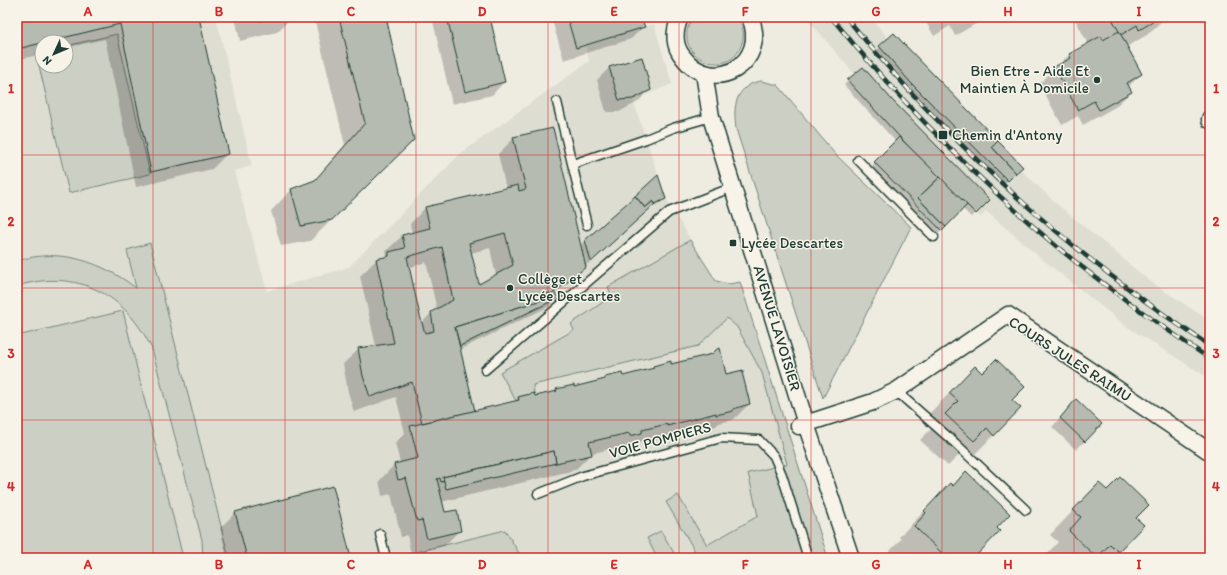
<svg xmlns="http://www.w3.org/2000/svg" width="1227" height="575" viewBox="0 0 1227 575" font-family="Itim,sans-serif">
<style>
.built{fill:#ddddd2;fill-rule:evenodd}
.green{fill:#cccfc4;stroke:#76867c}
.shadow{fill:#0003;fill-rule:evenodd}
.building{fill:#b5bbb0;stroke:#1f3d34;fill-rule:evenodd}
.lines{fill:none;stroke-linecap:round;stroke-linejoin:round}
.service-casing{stroke:#1f3d34;stroke-width:11}
.minor-casing{stroke:#1f3d34;stroke-width:19}
.service{stroke:#f7f3e8;stroke-width:8}
.minor{stroke:#f7f3e8;stroke-width:16}
.rail-casing{stroke:#1f3d34;stroke-width:4.5}
.rail{stroke:#f7f3e8;stroke-width:3;stroke-dasharray:9;stroke-linecap:butt}
.grid{fill:none;stroke:#d62828;stroke-width:1;stroke-opacity:0.55}
.poi-dot{fill:#1f3d34;stroke:#f7f3e8;stroke-width:1.5}
.labels{text-anchor:middle;dominant-baseline:central;stroke-width:3;stroke-linejoin:round;paint-order:stroke}
.poi-label{font-size:15px;fill:#1f3d34;stroke:#f7f3e8;text-anchor:start}
.street-label{font-size:15px;fill:#1f3d34;stroke:#f7f3e8}
.neatline{fill:none;stroke:#d62828;stroke-width:1.5}
.grid-label{font-size:13px;text-anchor:middle;font-weight:bold;fill:#d62828}
</style>
<rect width="100%" height="100%" fill="#eeece1"/>
<filter id="ink" filterUnits="userSpaceOnUse"><feTurbulence type="fractalNoise" baseFrequency=".025" numOctaves="2"/><feDisplacementMap in="SourceGraphic" scale="8" xChannelSelector="R" yChannelSelector="G"/><feConvolveMatrix kernelMatrix="1 2 1 2 8 2 1 2 1" color-interpolation-filters="sRGB"/></filter>
<g filter="url(#ink)">
<g class="built">
<path d="M 17,17 L 216,17 L 252,166 L 234,171 L 267,291 L 349,267 L 460,154 L 589,61 L 585,45 L 654,24 L 672,84 L 633,100 L 666,199 L 716,281 L 729,284 L 740,282 L 828,558 L 17,558 ZM 42,42 L 66,42 L 66,66 L 42,66 Z"/>
<path d="M 806,17 L 870,17 L 888,38 L 894,33 L 903,43 L 1023,167 L 1020,169 L 1057,204 L 1151,282 L 1210,321 L 1210,379 L 1126,326 L 1037,255 L 986,211 L 981,217 L 967,206 L 942,231 L 874,162 L 899,137 L 847,80 L 854,74 Z"/>
</g>
<g class="green">
<path d="M 693,17 L 737,17 C 743,25 745,34 742,43 C 730,84 667,56 693,17 Z"/>
<path d="M 117,34 L 150,174 L 69,193 L 36,53 L 42,52 L 42,66 L 66,66 L 66,46 Z"/>
<path d="M 761,81 L 778,85 L 835,154 L 911,227 L 823,398 L 736,129 C 734,113 733,95 749,85 C 752,83 757,82 761,81 Z"/>
<path d="M 690,240 L 716,281 L 729,284 L 740,282 L 828,558 L 683,558 L 695,551 L 666,502 L 678,495 L 707,545 L 758,516 L 748,473 L 787,464 L 762,373 L 737,327 L 727,318 L 698,346 L 533,385 L 534,393 L 518,397 L 519,400 L 516,401 L 500,372 L 574,330 L 571,324 L 612,296 L 608,287 Z"/>
<path d="M 150,243 L 229,558 L 203,558 L 202,540 L 152,349 C 126,294 77,268 17,286 L 17,261 C 60,247 102,262 136,288 L 127,250 Z"/>
<path d="M 123,311 L 183,558 L 17,558 L 17,336 Z"/>
<path d="M 505,530 L 522,558 L 400,558 L 400,556 Z"/>
<path d="M 661,531 L 677,558 L 657,558 L 647,538 Z"/>
</g>
<g class="shadow">
<path d="M 17,17 L 198,17 L 228,153 L 212,169 L 136,187 L 105,39 L 66,48 L 66,42 L 42,42 L 42,54 L 17,60 Z"/>
<path d="M 235,17 L 292,17 L 277,32 L 240,41 Z"/>
<path d="M 314,17 L 385,17 L 393,160 L 310,241 L 281,246 L 271,211 L 291,190 L 312,183 L 345,145 Z"/>
<path d="M 432,17 L 489,17 L 504,82 L 492,95 L 452,104 Z"/>
<path d="M 551,17 L 640,17 L 643,27 L 631,39 L 564,60 Z"/>
<path d="M 923,17 L 987,17 L 955,36 L 950,26 L 934,36 Z"/>
<path d="M 1074,17 L 1166,17 L 1147,35 L 1126,47 L 1141,74 L 1128,87 L 1131,92 L 1115,107 L 1083,125 L 1078,116 L 1062,125 L 1039,84 L 1069,55 L 1088,44 Z"/>
<path d="M 880,47 L 1021,167 L 1004,184 L 907,87 L 876,51 Z"/>
<path d="M 609,68 L 650,89 L 638,102 L 619,112 L 606,112 L 597,80 Z"/>
<path d="M 854,75 L 892,102 L 988,200 L 971,217 L 963,209 L 937,234 L 871,167 L 896,142 L 844,85 Z"/>
<path d="M 514,138 L 585,266 L 569,282 L 554,294 L 557,298 L 548,307 L 459,350 L 474,412 L 514,402 L 518,398 L 534,397 L 554,393 L 557,390 L 573,388 L 602,381 L 605,378 L 622,377 L 651,370 L 654,367 L 671,365 L 725,376 L 749,404 L 733,420 L 719,423 L 716,426 L 700,430 L 700,428 L 652,441 L 652,439 L 630,444 L 626,449 L 614,452 L 613,448 L 591,454 L 575,470 L 441,502 L 444,514 L 460,530 L 444,546 L 411,554 L 407,535 L 401,537 L 391,494 L 382,496 L 379,481 L 394,465 L 400,463 L 395,443 L 405,433 L 396,397 L 354,412 L 348,392 L 343,364 L 359,349 L 376,346 L 360,276 L 376,260 L 384,258 L 387,255 L 386,251 L 402,236 L 412,233 L 410,224 L 425,208 L 506,189 L 498,154 ZM 490,248 L 496,276 L 478,286 L 471,253 ZM 426,262 L 437,310 L 431,313 L 421,324 L 408,268 Z"/>
<path d="M 657,177 L 664,199 L 660,203 L 650,207 L 587,265 L 581,245 Z"/>
<path d="M 975,367 L 1011,400 L 994,435 L 968,461 L 961,453 L 948,466 L 920,440 L 933,427 L 924,419 Z"/>
<path d="M 1068,409 L 1101,424 L 1076,450 L 1052,427 Z"/>
<path d="M 1099,484 L 1142,525 L 1111,558 L 1048,558 L 1045,556 L 1058,542 L 1050,535 Z"/>
<path d="M 950,485 L 999,531 L 973,558 L 895,558 L 889,552 L 901,539 L 899,537 Z"/>
<path d="M 235,513 L 350,558 L 227,558 L 220,528 Z"/>
</g>
<g class="building">
<path d="M 17,17 L 199,17 L 229,154 L 151,172 L 120,24 L 17,49 Z"/>
<path d="M 260,17 L 276,17 L 260,21 Z"/>
<path d="M 339,17 L 386,17 L 414,140 L 332,220 L 301,226 L 291,189 L 315,180 L 365,123 Z"/>
<path d="M 447,17 L 490,17 L 505,82 L 465,92 Z"/>
<path d="M 567,17 L 641,17 L 645,27 L 576,48 Z"/>
<path d="M 1111,17 L 1161,17 L 1139,30 L 1137,25 L 1121,35 Z"/>
<path d="M 1119,31 L 1142,74 L 1127,83 L 1132,92 L 1099,110 L 1094,101 L 1078,110 L 1054,67 L 1071,58 L 1069,54 L 1101,36 L 1103,40 Z"/>
<path d="M 894,33 L 903,43 L 998,141 L 992,147 L 1016,173 L 1008,181 L 911,83 L 879,46 Z"/>
<path d="M 642,57 L 651,90 L 633,99 L 619,100 L 609,67 Z"/>
<path d="M 863,67 L 893,101 L 990,200 L 976,214 L 908,146 L 847,80 Z"/>
<path d="M 553,128 L 586,267 L 551,295 L 550,293 L 544,295 L 545,299 L 455,327 L 475,411 L 422,423 L 412,382 L 370,397 L 363,376 L 358,348 L 394,343 L 376,259 L 389,256 L 389,252 L 405,248 L 402,235 L 430,228 L 425,207 L 518,185 L 519,191 L 526,189 L 513,137 ZM 505,233 L 513,265 L 479,284 L 469,243 ZM 442,247 L 453,300 L 431,312 L 434,331 L 425,333 L 420,316 L 407,257 Z"/>
<path d="M 899,137 L 940,177 L 918,198 L 946,227 L 942,231 L 874,162 Z"/>
<path d="M 998,141 L 1023,167 L 1016,173 L 992,147 Z"/>
<path d="M 658,175 L 666,199 L 655,204 L 653,201 L 645,208 L 635,196 Z"/>
<path d="M 940,177 L 967,205 L 946,227 L 918,198 Z"/>
<path d="M 635,196 L 645,208 L 653,201 L 655,204 L 591,262 L 585,240 Z"/>
<path d="M 554,292 L 558,298 L 460,346 L 455,327 L 545,299 L 544,295 L 550,293 L 551,295 Z"/>
<path d="M 720,348 L 726,374 L 743,370 L 744,372 L 742,372 L 750,404 L 733,409 L 733,411 L 716,415 L 716,413 L 667,426 L 667,424 L 642,430 L 642,433 L 630,436 L 629,433 L 589,442 L 592,455 L 556,463 L 554,451 L 443,477 L 444,481 L 441,482 L 440,478 L 437,479 L 445,512 L 457,510 L 461,531 L 427,539 L 422,520 L 417,521 L 406,478 L 398,480 L 394,464 L 418,458 L 410,426 L 519,400 L 518,397 L 534,393 L 535,396 L 557,391 L 556,389 L 574,385 L 574,387 L 605,379 L 605,377 L 622,373 L 623,376 L 654,368 L 653,366 L 671,361 L 671,364 L 712,354 L 717,349 Z"/>
<path d="M 996,359 L 1025,387 L 1012,400 L 1021,408 L 994,436 L 987,428 L 974,441 L 945,414 L 958,401 L 949,393 L 975,366 L 982,373 Z"/>
<path d="M 1076,399 L 1102,424 L 1085,442 L 1060,418 Z"/>
<path d="M 554,451 L 556,463 L 446,489 L 443,477 Z"/>
<path d="M 966,471 L 1010,514 L 997,528 L 1000,531 L 974,558 L 970,555 L 967,558 L 947,558 L 914,526 L 926,513 L 924,511 L 950,483 L 953,486 Z"/>
<path d="M 1120,477 L 1149,505 L 1136,518 L 1144,525 L 1118,552 L 1110,544 L 1097,558 L 1069,531 L 1081,517 L 1073,510 L 1099,483 L 1107,490 Z"/>
<path d="M 333,486 L 351,558 L 247,558 L 235,512 Z"/>
</g>
<g class="lines">
<g class="service-casing">
<g id="service">
<path d="M 557,102 L 587,225"/>
<path d="M 858,160 L 934,237"/>
<path d="M 573,164 L 646,139 L 673,128 L 711,117"/>
<path d="M 485,370 L 669,212 L 723,191"/>
<path d="M 896,391 L 955,443 L 1026,510"/>
<path d="M 538,494 L 583,476 L 721,438 L 759,440 L 774,456 L 782,475 L 808,558"/>
<path d="M 380,534 L 386,558"/>
</g>
</g>
<g class="minor-casing">
<g id="minor">
<path d="M 680,17 C 674,31 673,45 683,57 C 713,97 770,63 750,17"/>
<path d="M 704,73 L 711,117 L 806,424 L 851,558"/>
<path d="M 1210,120 L 1210,119"/>
<path d="M 799,426 L 873,402 L 896,391 L 1008,315 L 1210,452"/>
</g>
</g>
<use href="#service" class="service"/>
<use href="#minor" class="minor"/>
<g class="rail-casing">
<g id="rail">
<path d="M 831,17 C 895,95 966,168 1042,234 C 1095,280 1152,320 1210,359"/>
<path d="M 846,17 C 949,144 1073,256 1210,346"/>
</g>
</g>
<use href="#rail" class="rail"/>
</g>
</g>
<path class="grid" d="M 153,17 L 153,558M 285,17 L 285,558M 416,17 L 416,558M 548,17 L 548,558M 679,17 L 679,558M 811,17 L 811,558M 942,17 L 942,558M 1074,17 L 1074,558M 17,155 L 1210,155M 17,288 L 1210,288M 17,420 L 1210,420"/>
<g class="poi-dot">
<circle cx="1097" cy="80" r="4"/>
<rect x="938" y="130" width="10" height="10" rx="2"/>
<rect x="729" y="239" width="8" height="8" rx="2"/>
<circle cx="510" cy="288" r="4"/>
</g>
<g class="labels">
<g class="poi-label">
<text x="1089" y="71" text-anchor="end">Bien Etre - Aide Et<tspan x="1089" dy="17">Maintien À Domicile</tspan></text>
<text x="952" y="135">Chemin d'Antony</text>
<text x="741" y="243">Lycée Descartes</text>
<text x="518" y="279">Collège et<tspan x="518" dy="17">Lycée Descartes</tspan></text>
</g>
<g class="street-label">
<text transform="translate(777 328) rotate(73)">AVENUE LAVOISIER</text>
<text transform="translate(1070 359) rotate(33)">COURS JULES RAIMU</text>
<text transform="translate(660 440) rotate(-15)">VOIE POMPIERS</text>
</g>
</g>
<rect width="1227" height="575" fill="none" stroke="#f7f3e8" stroke-width="44"/>
<g transform="translate(54 54) rotate(226)"><circle r="19" fill="#f7f3e8" stroke="#a1aaa0"/>
<path d="M0-3L7 15L0 10L-7 15Z" fill="#1f3d34"/>
<text y="-6" font-size="11" font-weight="bold" text-anchor="middle" fill="#1f3d34">N</text>
</g>
<rect x="22" y="22" width="1183" height="531" class="neatline"/>
<g class="grid-label">
<text x="88" y="16">A</text>
<text x="219" y="16">B</text>
<text x="351" y="16">C</text>
<text x="482" y="16">D</text>
<text x="614" y="16">E</text>
<text x="745" y="16">F</text>
<text x="876" y="16">G</text>
<text x="1008" y="16">H</text>
<text x="1139" y="16">I</text>
<text x="11" y="93">1</text>
<text x="1216" y="93">1</text>
<text x="11" y="226">2</text>
<text x="1216" y="226">2</text>
<text x="11" y="358">3</text>
<text x="1216" y="358">3</text>
<text x="11" y="491">4</text>
<text x="1216" y="491">4</text>
<text x="88" y="569">A</text>
<text x="219" y="569">B</text>
<text x="351" y="569">C</text>
<text x="482" y="569">D</text>
<text x="614" y="569">E</text>
<text x="745" y="569">F</text>
<text x="876" y="569">G</text>
<text x="1008" y="569">H</text>
<text x="1139" y="569">I</text>
</g>
</svg>
